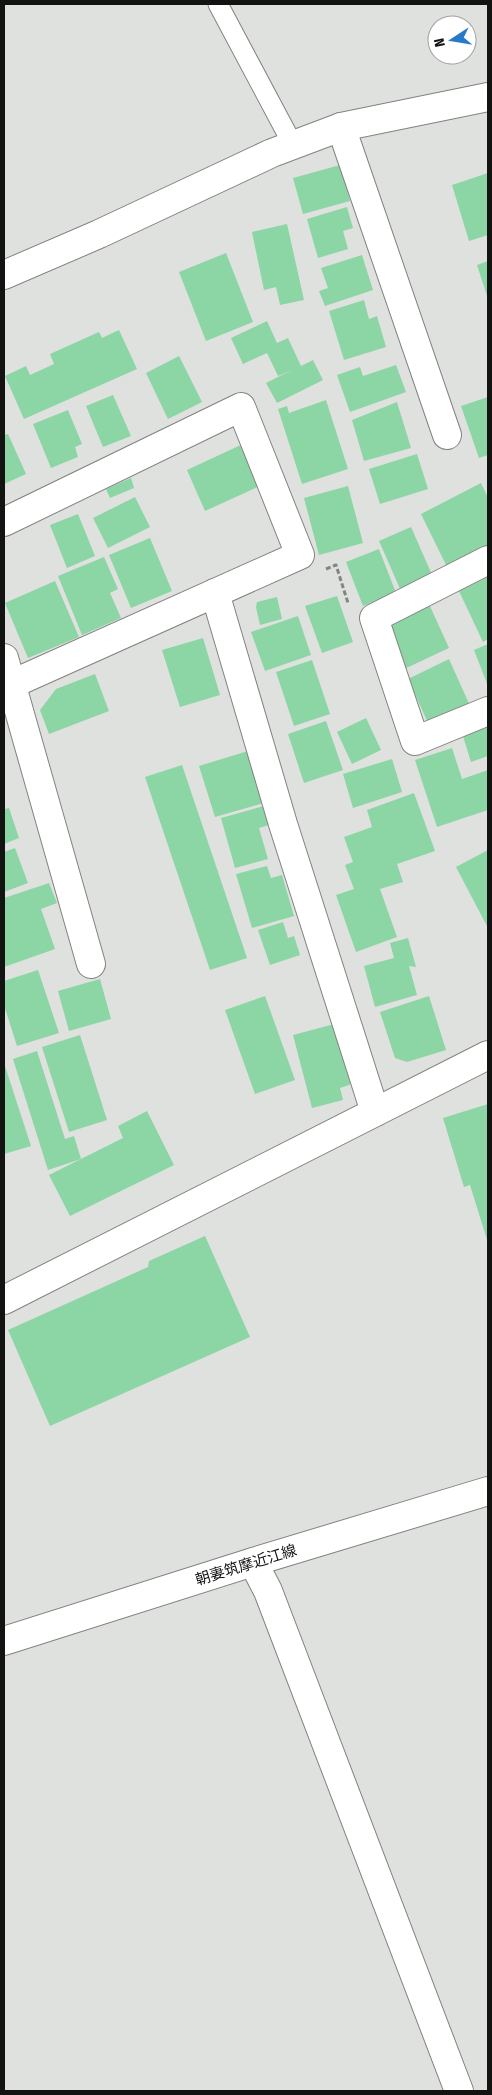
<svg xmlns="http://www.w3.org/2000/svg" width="492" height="2095" viewBox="0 0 492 2095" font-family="'Fira Sans Condensed','Noto Sans JP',sans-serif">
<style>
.building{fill:#8cd5a5}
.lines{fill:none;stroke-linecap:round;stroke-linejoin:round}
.service-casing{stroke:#828380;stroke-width:21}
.minor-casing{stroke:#828380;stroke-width:30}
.tertiary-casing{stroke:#828380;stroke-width:30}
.secondary-casing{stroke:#828380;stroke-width:30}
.path{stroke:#848583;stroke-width:3;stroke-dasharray:5 2.5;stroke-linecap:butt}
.service{stroke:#fff;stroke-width:19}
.minor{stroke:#fff;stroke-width:28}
.tertiary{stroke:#fff;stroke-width:28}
.secondary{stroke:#fff;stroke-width:28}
.labels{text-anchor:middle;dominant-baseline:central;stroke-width:4.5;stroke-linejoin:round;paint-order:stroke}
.street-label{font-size:15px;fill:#131312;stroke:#fff}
</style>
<rect width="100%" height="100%" fill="#dfe1de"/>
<g class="building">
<path d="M 340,165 L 350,201 L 303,214 L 293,178 Z"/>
<path d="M 488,173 L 488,235 L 469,241 L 452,185 Z"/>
<path d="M 347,207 L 353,228 L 343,231 L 348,249 L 318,258 L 307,219 Z"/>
<path d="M 287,224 L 304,300 L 280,305 L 276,287 L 264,290 L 252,232 Z"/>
<path d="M 226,253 L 253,322 L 206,341 L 179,272 Z"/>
<path d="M 362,255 L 373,290 L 325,306 L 319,291 L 328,288 L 321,268 Z"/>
<path d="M 488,261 L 488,299 L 477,265 Z"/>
<path d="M 364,300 L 369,319 L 377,316 L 386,347 L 344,360 L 329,311 Z"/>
<path d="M 267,321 L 277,343 L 288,338 L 301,366 L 313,360 L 323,380 L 277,403 L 266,383 L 292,370 L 278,376 L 267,353 L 243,364 L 231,338 Z"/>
<path d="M 119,330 L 137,369 L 24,419 L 5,376 L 26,366 L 30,375 L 54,364 L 50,354 L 99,332 L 102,338 Z"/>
<path d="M 179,356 L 202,402 L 168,419 L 146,373 Z"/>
<path d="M 396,365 L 406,392 L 350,412 L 337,375 L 360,367 L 363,376 Z"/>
<path d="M 113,395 L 131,436 L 103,447 L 86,406 Z"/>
<path d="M 488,397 L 488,455 L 479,458 L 461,406 Z"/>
<path d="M 326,400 L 348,469 L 302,484 L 278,409 L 287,406 L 289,413 Z"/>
<path d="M 397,402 L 411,448 L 364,461 L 352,420 Z"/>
<path d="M 68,410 L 82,444 L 75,447 L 78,457 L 51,468 L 33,424 Z"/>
<path d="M 8,434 L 26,474 L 4,484 L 4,435 Z"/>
<path d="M 245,443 L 264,484 L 205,511 L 187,470 Z"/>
<path d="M 417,454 L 428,489 L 380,504 L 369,469 Z"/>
<path d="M 131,478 L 134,488 L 110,498 L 106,489 Z"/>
<path d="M 481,483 L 488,498 L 488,546 L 447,567 L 421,514 Z"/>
<path d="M 348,486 L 363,543 L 319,555 L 304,498 Z"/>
<path d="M 135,497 L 150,527 L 108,548 L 93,518 Z"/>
<path d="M 78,514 L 95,556 L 67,568 L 50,525 Z"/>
<path d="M 411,527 L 433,577 L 401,591 L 379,541 Z"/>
<path d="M 150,538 L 172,591 L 131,608 L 109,555 Z"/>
<path d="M 379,549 L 396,593 L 363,606 L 346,562 Z"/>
<path d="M 104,557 L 118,589 L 110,593 L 121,618 L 82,635 L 58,576 Z"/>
<path d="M 488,577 L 488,639 L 483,642 L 459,591 Z"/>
<path d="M 55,581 L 79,637 L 28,658 L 5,603 Z"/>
<path d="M 337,596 L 353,642 L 322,653 L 305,606 Z"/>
<path d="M 277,597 L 282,619 L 260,625 L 256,607 L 257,602 Z"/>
<path d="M 429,604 L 449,648 L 402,670 L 383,626 Z"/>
<path d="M 298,616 L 311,655 L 265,671 L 251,632 Z"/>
<path d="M 203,638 L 220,695 L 180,707 L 162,650 Z"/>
<path d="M 488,644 L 488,686 L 474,650 Z"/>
<path d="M 449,659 L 471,708 L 430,727 L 408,679 Z"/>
<path d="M 312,660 L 330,714 L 294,726 L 276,672 Z"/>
<path d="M 95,674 L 109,711 L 49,734 L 40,710 L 56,689 Z"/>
<path d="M 366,718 L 381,750 L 352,764 L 337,732 Z"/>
<path d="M 326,721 L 343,770 L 304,783 L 288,734 Z"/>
<path d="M 488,727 L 488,756 L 471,762 L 463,736 Z"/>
<path d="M 452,748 L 462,779 L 488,770 L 488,810 L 437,827 L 415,760 Z"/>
<path d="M 248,751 L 264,803 L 215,817 L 199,766 Z"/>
<path d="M 392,759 L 402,792 L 353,808 L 343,774 Z"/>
<path d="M 182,765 L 247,958 L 210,970 L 145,777 Z"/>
<path d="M 414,793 L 435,851 L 397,864 L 403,882 L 380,889 L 397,937 L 356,952 L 336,895 L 354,889 L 345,865 L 353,862 L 344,837 L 372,827 L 367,810 Z"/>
<path d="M 271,804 L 276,823 L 259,828 L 268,859 L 235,868 L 221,818 Z"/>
<path d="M 9,808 L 19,838 L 4,844 L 4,809 Z"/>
<path d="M 15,848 L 28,883 L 4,892 L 4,852 Z"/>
<path d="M 488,850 L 488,928 L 456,867 Z"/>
<path d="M 267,866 L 271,878 L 282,875 L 294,916 L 252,928 L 236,874 Z"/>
<path d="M 49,883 L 57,903 L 41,909 L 55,949 L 4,967 L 4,898 Z"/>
<path d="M 283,922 L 288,938 L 294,936 L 300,955 L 270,965 L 258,930 Z"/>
<path d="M 408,938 L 416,967 L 409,966 L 417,995 L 375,1007 L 364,966 L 394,958 L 390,943 Z"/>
<path d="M 38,970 L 59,1033 L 17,1046 L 4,1005 L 4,981 Z"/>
<path d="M 100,979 L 111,1019 L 69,1031 L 58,991 Z"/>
<path d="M 265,996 L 295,1080 L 255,1094 L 225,1010 Z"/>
<path d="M 429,996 L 446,1050 L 407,1062 L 395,1058 L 380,1012 Z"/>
<path d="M 342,1022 L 341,1044 L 352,1084 L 340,1088 L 343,1100 L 312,1108 L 293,1035 Z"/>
<path d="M 80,1035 L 107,1120 L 69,1132 L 42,1047 Z"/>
<path d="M 37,1051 L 65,1139 L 74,1136 L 81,1159 L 48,1170 L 13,1059 Z"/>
<path d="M 4,1063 L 31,1146 L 4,1154 Z"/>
<path d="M 488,1104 L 488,1243 L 470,1185 L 464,1187 L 443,1118 Z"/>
<path d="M 147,1111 L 174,1165 L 70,1216 L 49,1175 L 123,1138 L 118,1126 Z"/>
<path d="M 205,1236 L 250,1337 L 50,1426 L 8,1330 L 148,1267 L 149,1261 Z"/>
</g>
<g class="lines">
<g class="service-casing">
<path id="service" d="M 218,4 L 293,145"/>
</g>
<g class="minor-casing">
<g id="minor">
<path d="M 341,127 L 447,435"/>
<path d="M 4,275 L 99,234 L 272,153 L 341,127 L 488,97"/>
<path d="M 4,522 L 241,407 L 300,555 L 12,684"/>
<path d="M 488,560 L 374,618 L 415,741 L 488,711"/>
<path d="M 215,593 L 283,824 L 375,1112"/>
<path d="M 4,658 L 91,964"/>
<path d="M 253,1562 L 268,1591 L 459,2091"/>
</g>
</g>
<g class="tertiary-casing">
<path id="tertiary" d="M 4,1300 L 488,1055"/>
</g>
<g class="secondary-casing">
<path id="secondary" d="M 4,1641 L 253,1562 L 488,1491"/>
</g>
<path class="path" d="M 326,569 L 336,565 L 348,603"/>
<use href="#service" class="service"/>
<use href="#minor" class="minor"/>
<use href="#tertiary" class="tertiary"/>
<use href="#secondary" class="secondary"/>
</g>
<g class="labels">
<g class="street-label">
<text transform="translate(246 1565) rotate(-17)">朝妻筑摩近江線</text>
</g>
</g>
<rect width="492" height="2095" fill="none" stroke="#131312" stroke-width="10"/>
<g transform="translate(452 40) rotate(258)"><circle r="24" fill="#ffffff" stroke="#a1a1a0"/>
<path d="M0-4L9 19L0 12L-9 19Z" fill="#267ac8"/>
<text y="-8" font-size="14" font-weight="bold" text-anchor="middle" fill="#131312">N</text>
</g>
</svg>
